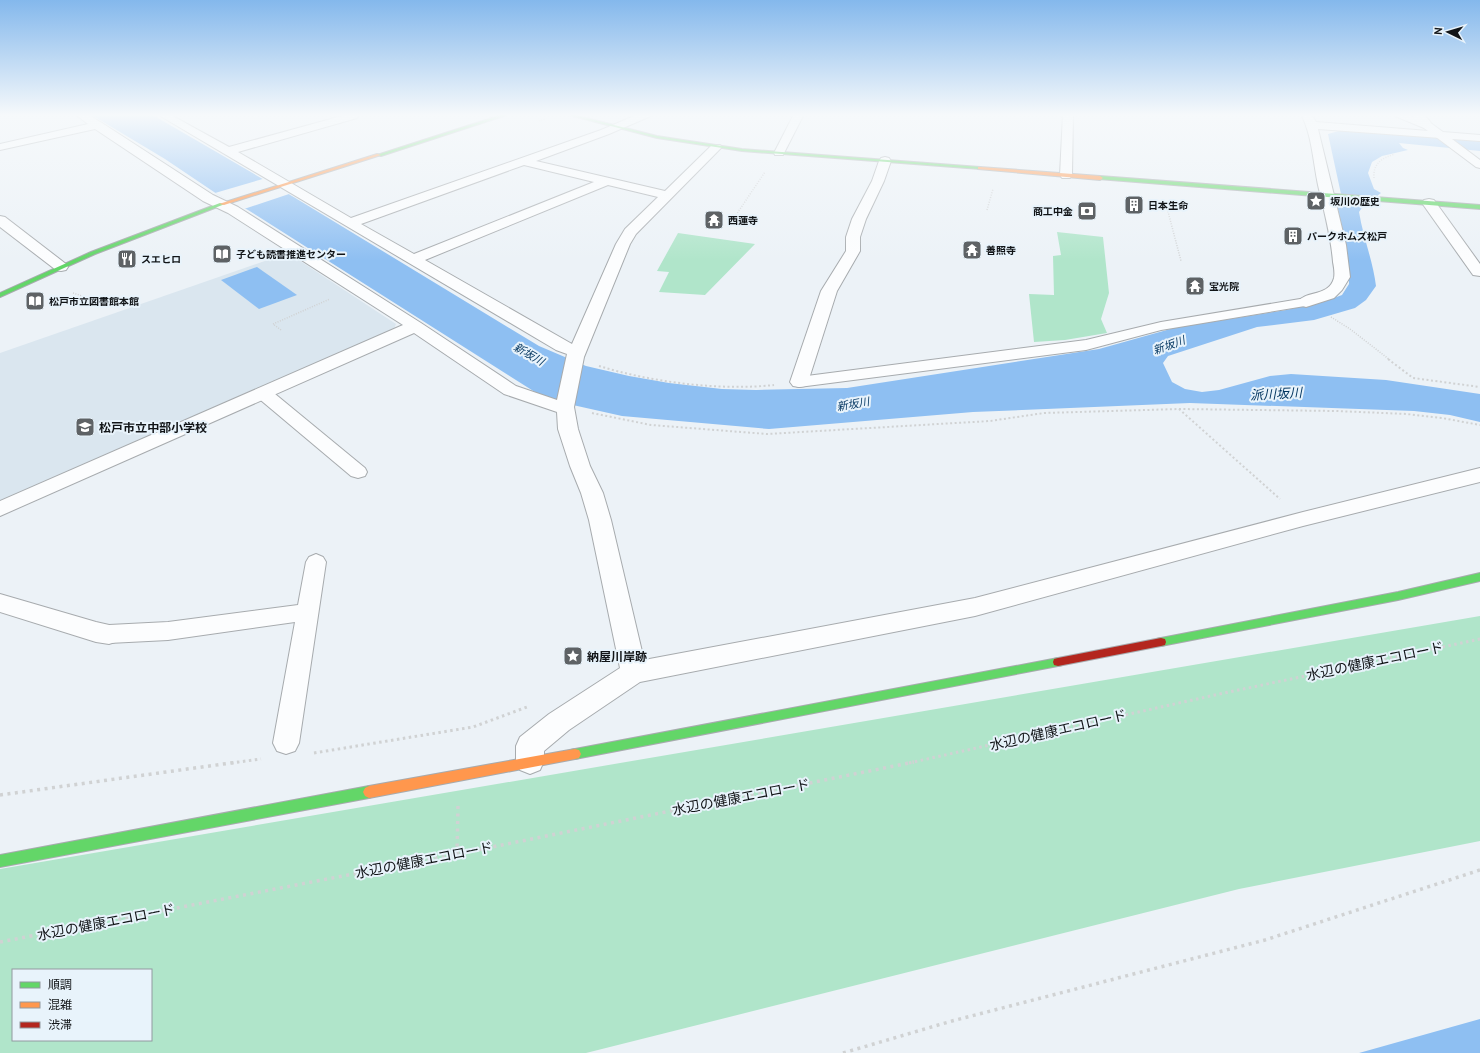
<svg xmlns="http://www.w3.org/2000/svg" width="1480" height="1053" viewBox="0 0 1480 1053" font-family="'PT Sans','Noto Sans JP',sans-serif">
<style>
.built{fill:#dae6ef}
.green{fill:#b0e5ca;fill-rule:evenodd}
.water{fill:#8ebff2}
.pier{fill:#ecf2f7}
.lines{fill:none;stroke-linecap:round;stroke-linejoin:round}
.lane-casing{stroke:#a7abae;stroke-width:2}
.street-casing{stroke:#a7abae;stroke-width:2}
.fast-casing{stroke:#a7abae;stroke-width:2}
.slow-casing{stroke:#a7abae;stroke-width:2}
.jam-casing{stroke:#a7abae;stroke-width:2}
.path-far3{stroke:#d0d2d3;stroke-width:1.5;stroke-dasharray:1 1.5;stroke-linecap:butt}
.path-far2{stroke:#d0d2d3;stroke-width:2;stroke-dasharray:2 2.5;stroke-linecap:butt}
.path-far1{stroke:#d0d2d3;stroke-width:3;stroke-dasharray:2.5 3.5;stroke-linecap:butt}
.path{stroke:#d0d2d3;stroke-width:3.5;stroke-dasharray:3 4.5;stroke-linecap:butt}
.lane{fill:#fcfdfe;fill-rule:evenodd}
.street{fill:#fcfdfe;fill-rule:evenodd}
.fast{fill:#63d668;fill-rule:evenodd}
.slow{fill:#ff974d;fill-rule:evenodd}
.jam{fill:#b3261e;fill-rule:evenodd}
.labels{text-anchor:middle;dominant-baseline:central;stroke-width:4;stroke-linejoin:round;paint-order:stroke}
.far-poi-label{font-size:10px;font-weight:bold;fill:#111417;stroke:#e8f3fb;text-anchor:start}
.far-water-label{font-size:11px;font-style:italic;fill:#00345f;stroke:#e8f3fb}
.poi-label{font-size:12px;font-weight:bold;fill:#111417;stroke:#e8f3fb;text-anchor:start}
.water-label{font-size:13px;font-style:italic;fill:#00345f;stroke:#e8f3fb}
.near-street-label{font-size:14px;fill:#111417;stroke:#e8f3fb}
</style>
<rect width="100%" height="100%" fill="#ecf2f7"/>
<path class="built" d="M 288,253 L 396,324 L 394,329 L 0,501 L 0,353 Z"/>
<g class="green">
<path d="M 1057,232 L 1103,237 L 1109,293 L 1101,319 L 1107,333 L 1065,340 L 1034,342 L 1029,294 L 1054,295 L 1053,256 L 1061,255 Z"/>
<path d="M 678,233 L 755,244 L 705,295 L 659,292 L 669,272 L 657,271 Z"/>
<path d="M 1480,616 L 1480,841 L 1239,889 L 586,1053 L 0,1053 L 0,869 ZM 13,970 L 151,970 L 151,1040 L 13,1040 Z"/>
</g>
<g class="water">
<path d="M 90,114 L 151,114 L 292,196 L 539,346 L 586,366 L 629,376 L 669,383 L 722,389 L 756,390 L 847,388 L 1099,349 L 1174,328 L 1286,310 L 1323,302 L 1342,295 L 1349,284 L 1349,270 L 1337,204 L 1341,194 L 1328,134 L 1346,129 L 1480,140 L 1480,151 L 1399,143 L 1403,148 L 1408,150 L 1382,156 L 1372,162 L 1368,173 L 1374,189 L 1381,193 L 1363,206 L 1359,212 C 1363,237 1373,261 1376,286 L 1366,300 L 1355,308 L 1314,320 L 1257,327 L 1168,356 L 1163,363 L 1172,382 L 1185,389 L 1202,392 L 1219,390 L 1270,376 L 1291,374 L 1386,380 L 1480,394 L 1480,422 L 1450,415 L 1414,411 L 1190,403 L 973,412 L 769,429 L 622,416 L 546,399 L 248,210 L 217,194 L 165,159 Z"/>
<path d="M 257,267 L 297,295 L 259,309 L 221,280 Z"/>
<path d="M 1480,1019 L 1480,1053 L 1359,1053 Z"/>
</g>
<path class="pier" d="M 266,178 L 292,193 L 244,209 L 215,193 Z"/>
<g class="lines">
<g class="lane-casing">
<g id="lane">
<path d="M 794,114 L 804,114 L 783,155 L 775,155 L 774,153 Z"/>
<path d="M 1393,114 L 1406,114 L 1432,124 L 1443,132 L 1480,135 L 1480,141 L 1452,139 L 1480,160 L 1480,168 L 1476,167 L 1424,128 L 1395,116 Z"/>
<path d="M 1306,298 L 1311,299 L 1313,302 L 1311,305 L 1161,330 L 1086,350 L 799,387 L 793,385 L 791,382 L 793,379 L 799,377 L 1086,340 L 1161,322 Z"/>
<path d="M 263,388 L 269,389 L 365,468 L 367,472 L 365,476 L 358,478 L 351,476 L 257,397 L 255,393 L 257,389 Z"/>
<path d="M 316,554 L 323,557 L 326,562 L 299,743 L 295,751 L 286,754 L 277,751 L 273,743 L 295,622 L 168,640 L 109,643 L 101,640 L 98,634 L 101,628 L 109,625 L 168,622 L 298,605 L 306,562 L 309,557 Z"/>
</g>
</g>
<g class="street-casing">
<g id="street">
<path d="M 75,114 L 87,114 L 102,123 L 213,195 L 238,207 L 421,323 L 516,386 L 557,400 L 567,354 L 556,350 L 157,114 L 169,114 L 229,147 L 349,114 L 357,114 L 358,116 L 357,118 L 238,152 L 351,218 L 601,130 L 639,114 L 652,114 L 651,116 L 609,134 L 536,161 L 665,191 L 712,145 L 720,145 L 722,147 L 720,149 L 636,234 L 630,244 L 584,357 L 574,407 L 578,429 L 590,466 L 603,493 L 611,520 L 644,660 L 975,598 L 1303,512 L 1480,468 L 1480,482 L 1303,526 L 975,616 L 640,682 L 569,730 L 544,751 L 544,761 L 540,770 L 530,774 L 520,770 L 516,761 L 516,746 L 520,737 L 549,714 L 620,668 L 589,520 L 581,493 L 570,466 L 558,429 L 557,412 L 504,394 L 414,333 L 0,516 L 0,501 L 403,325 L 228,213 L 203,201 L 95,129 L 0,150 L 0,144 L 88,124 ZM 524,165 L 594,182 L 414,254 L 361,224 ZM 608,185 L 658,197 L 625,229 L 616,244 L 572,344 L 425,260 Z"/>
<path d="M 1063,114 L 1073,114 L 1072,175 L 1070,178 L 1062,178 L 1060,175 Z"/>
<path d="M 1301,114 L 1311,114 L 1316,122 L 1441,132 L 1447,135 L 1441,138 L 1318,129 L 1346,245 L 1350,277 L 1342,290 L 1334,298 L 1306,307 L 1300,305 L 1298,302 C 1306,290 1329,297 1334,278 C 1335,273 1334,267 1333,262 C 1331,236 1324,211 1318,185 C 1313,161 1312,135 1301,114 Z"/>
<path d="M 1411,114 C 1422,113 1427,116 1433,126 L 1428,129 L 1424,128 L 1421,123 Z"/>
<path d="M 885,157 L 889,158 L 891,161 L 884,181 L 866,219 L 860,237 L 860,251 L 837,291 L 808,382 L 805,386 L 799,387 L 793,386 L 790,382 L 821,291 L 846,251 L 846,237 L 852,219 L 872,181 L 879,161 L 881,158 Z"/>
<path d="M 1429,199 L 1434,200 L 1480,264 L 1480,276 L 1473,275 L 1422,203 L 1424,200 Z"/>
<path d="M 0,216 L 5,217 L 66,264 L 68,267 L 66,270 L 61,271 L 56,270 L 0,227 Z"/>
<path d="M 0,594 L 96,622 L 118,627 L 121,634 L 118,641 L 109,644 L 96,642 L 0,612 Z"/>
</g>
</g>
<g class="fast-casing">
<g id="fast">
<path d="M 504,114 L 510,114 L 381,156 L 377,155 Z"/>
<path d="M 565,114 L 571,114 L 657,136 L 742,149 L 980,167 L 982,168 L 980,169 L 742,151 L 657,138 Z"/>
<path d="M 1100,176 L 1480,205 L 1480,209 L 1098,179 L 1098,177 Z"/>
<path d="M 220,203 L 225,204 L 95,254 L 0,297 L 0,293 L 91,252 Z"/>
<path d="M 1480,573 L 1480,581 L 1398,600 L 1161,646 L 1157,645 L 1156,642 L 1157,639 L 1161,638 L 1398,592 Z"/>
<path d="M 1058,658 L 1062,659 L 1063,662 L 1062,665 L 1058,666 L 575,759 L 571,758 L 569,754 L 571,750 L 575,749 Z"/>
<path d="M 369,786 L 373,788 L 375,792 L 373,796 L 369,798 L 0,867 L 0,855 Z"/>
</g>
</g>
<g class="slow-casing">
<g id="slow">
<path d="M 377,154 L 381,155 L 224,205 L 219,204 Z"/>
<path d="M 980,167 L 1100,176 L 1103,178 L 1100,180 L 978,169 L 978,167 Z"/>
<path d="M 575,749 L 579,750 L 581,754 L 579,758 L 575,759 L 369,798 L 365,796 L 363,792 L 365,788 L 369,786 Z"/>
</g>
</g>
<g class="jam-casing">
<path id="jam" d="M 1161,638 L 1165,639 L 1166,642 L 1165,645 L 1161,646 L 1058,666 L 1054,665 L 1053,662 L 1054,659 L 1058,658 Z"/>
</g>
<g class="path-far3">
<path d="M 539,121 L 545,119"/>
<path d="M 1374,178 C 1373,163 1382,158 1395,154"/>
<path d="M 1166,204 L 1181,261"/>
<path d="M 987,210 L 993,189"/>
<path d="M 736,215 L 765,172"/>
<path d="M 73,293 L 82,296"/>
<path d="M 1331,317 L 1350,329 L 1390,360"/>
<path d="M 281,330 L 273,324 L 330,299"/>
</g>
<g class="path-far2">
<path d="M 1388,359 L 1413,378 L 1480,387"/>
<path d="M 599,366 C 651,382 719,391 774,385"/>
<path d="M 1179,409 L 1280,499"/>
<path d="M 592,413 L 651,425 L 767,434 L 990,421 L 1044,413 L 1179,409 L 1336,411 L 1407,414 L 1442,418 L 1480,425"/>
</g>
<g class="path-far1">
<path d="M 314,753 L 473,727 L 527,707"/>
<path d="M 231,763 L 261,759"/>
<path d="M 909,763 L 1215,695 L 1480,639"/>
</g>
<g class="path">
<path d="M 0,795 L 238,762"/>
<path d="M 457,854 L 458,806"/>
<path d="M 0,942 L 457,854 L 914,762"/>
<path d="M 843,1053 L 952,1021 L 1265,940 L 1480,870"/>
</g>
<use href="#lane" class="lane"/>
<use href="#street" class="street"/>
<use href="#fast" class="fast"/>
<use href="#slow" class="slow"/>
<use href="#jam" class="jam"/>
</g>
<linearGradient id="sky" x2="0" y2="1"><stop stop-color="#84b8ec"/><stop offset="0.44" stop-color="#f6f9fb"/><stop offset="1" stop-color="#f6f9fb" stop-opacity="0"/></linearGradient>
<rect width="1480" height="261" fill="url(#sky)"/>
<defs>
<g id="sight-square" transform="scale(1)"><rect x="-9" y="-9" width="18" height="18" rx="4" fill="#5e6265" stroke="#e8f3fb"/><path d="M0-6L1.8-2.2L6-1.7L2.9 1.2L3.7 5.4L0 3.3L-3.7 5.4L-2.9 1.2L-6-1.7L-1.8-2.2Z" fill="#fff"/></g>
<g id="building-square" transform="scale(1)"><rect x="-9" y="-9" width="18" height="18" rx="4" fill="#5e6265" stroke="#e8f3fb"/><path d="M-4-6H4V6H1V3H-1V6H-4ZM-2.5-4.3h1.7v1.8h-1.7ZM.8-4.3h1.7v1.8H.8ZM-2.5-1h1.7V.8h-1.7ZM.8-1h1.7V.8H.8Z" fill="#fff"/></g>
<g id="bank-square" transform="scale(1)"><rect x="-9" y="-9" width="18" height="18" rx="4" fill="#5e6265" stroke="#e8f3fb"/><path d="M-6-4H6V4H-6ZM0-2.3a2.3 2.3 0 1 0 0 4.6a2.3 2.3 0 1 0 0-4.6Z" fill="#fff"/></g>
<g id="temple-square" transform="scale(1)"><rect x="-9" y="-9" width="18" height="18" rx="4" fill="#5e6265" stroke="#e8f3fb"/><path d="M0-6L5-2H3V0L6.5 2.5H4V6H1.5V3h-3V6H-4V2.5H-6.5L-3 0V-2H-5Z" fill="#fff"/></g>
<g id="library-square" transform="scale(1)"><rect x="-9" y="-9" width="18" height="18" rx="4" fill="#5e6265" stroke="#e8f3fb"/><path d="M-6-4Q-3-5.5-.7-3.5V5Q-3 3-6 4ZM6-4Q3-5.5 .7-3.5V5Q3 3 6 4Z" fill="#fff"/></g>
<g id="restaurant-square" transform="scale(1)"><rect x="-9" y="-9" width="18" height="18" rx="4" fill="#5e6265" stroke="#e8f3fb"/><path d="M-5-6h1v4h1v-4h1v4h1v-4h1v5L-1.5 .5V6h-2V.5L-5-1ZM5-6V6H3V1.5H1.5Q1.5-4 5-6Z" fill="#fff"/></g>
<g id="school-square" transform="scale(1)"><rect x="-9" y="-9" width="18" height="18" rx="4" fill="#5e6265" stroke="#e8f3fb"/><path d="M0-5L7-2L0 1L-7-2ZM-4 1L0 2.5L4 1V4Q0 6-4 4Z" fill="#fff"/></g>
</defs>
<g fill-rule="evenodd">
<use href="#sight-square" x="1316" y="201"/>
<use href="#building-square" x="1134" y="205"/>
<use href="#bank-square" x="1087" y="211"/>
<use href="#temple-square" x="714" y="220"/>
<use href="#building-square" x="1293" y="236"/>
<use href="#temple-square" x="972" y="250"/>
<use href="#library-square" x="222" y="254"/>
<use href="#restaurant-square" x="127" y="259"/>
<use href="#temple-square" x="1195" y="286"/>
<use href="#library-square" x="35" y="301"/>
<use href="#school-square" x="85" y="427"/>
<use href="#sight-square" x="573" y="656"/>
</g>
<g class="labels">
<g class="far-poi-label">
<text x="1330" y="201">坂川の歴史</text>
<text x="1148" y="205">日本生命</text>
<text x="1073" y="211" text-anchor="end">商工中金</text>
<text x="728" y="220">西蓮寺</text>
<text x="1307" y="236">パークホムズ松戸</text>
<text x="986" y="250">善照寺</text>
<text x="236" y="254">子ども読書推進センター</text>
<text x="141" y="259">スエヒロ</text>
<text x="1209" y="286">宝光院</text>
<text x="49" y="301">松戸市立図書館本館</text>
</g>
<g class="far-water-label">
<text transform="translate(1169 345) rotate(-20)">新坂川</text>
<text transform="translate(529 354) rotate(30)">新坂川</text>
<text transform="translate(853 404) rotate(-10)">新坂川</text>
</g>
<g class="poi-label">
<text x="99" y="427">松戸市立中部小学校</text>
<text x="587" y="656">納屋川岸跡</text>
</g>
<g class="water-label">
<text transform="translate(1276 394) rotate(-3)">派川坂川</text>
</g>
<g class="near-street-label">
<text transform="translate(1375 661) rotate(-12)">水辺の健康エコロード</text>
<text transform="translate(1058 730) rotate(-13)">水辺の健康エコロード</text>
<text transform="translate(741 797) rotate(-11)">水辺の健康エコロード</text>
<text transform="translate(424 860) rotate(-11)">水辺の健康エコロード</text>
<text transform="translate(106 922) rotate(-11)">水辺の健康エコロード</text>
</g>
</g>
<rect x="12" y="969" width="140" height="72" fill="#e8f3fb" stroke="#929aa0"/>
<rect x="20" y="982" width="20" height="6" fill="#63d668" stroke="#929aa0"/>
<text x="48" y="989" font-size="12" fill="#111417">順調</text>
<rect x="20" y="1002" width="20" height="6" fill="#ff974d" stroke="#929aa0"/>
<text x="48" y="1009" font-size="12" fill="#111417">混雑</text>
<rect x="20" y="1022" width="20" height="6" fill="#b3261e" stroke="#929aa0"/>
<text x="48" y="1029" font-size="12" fill="#111417">渋滞</text>
<g transform="translate(1448 32) rotate(275)" stroke="#e8f3fb" stroke-width="3" paint-order="stroke">
<path d="M0-3L7 15L0 10L-7 15Z" fill="#111417"/>
<text y="-6" font-size="11" font-weight="bold" text-anchor="middle" fill="#111417">N</text>
</g>
</svg>
